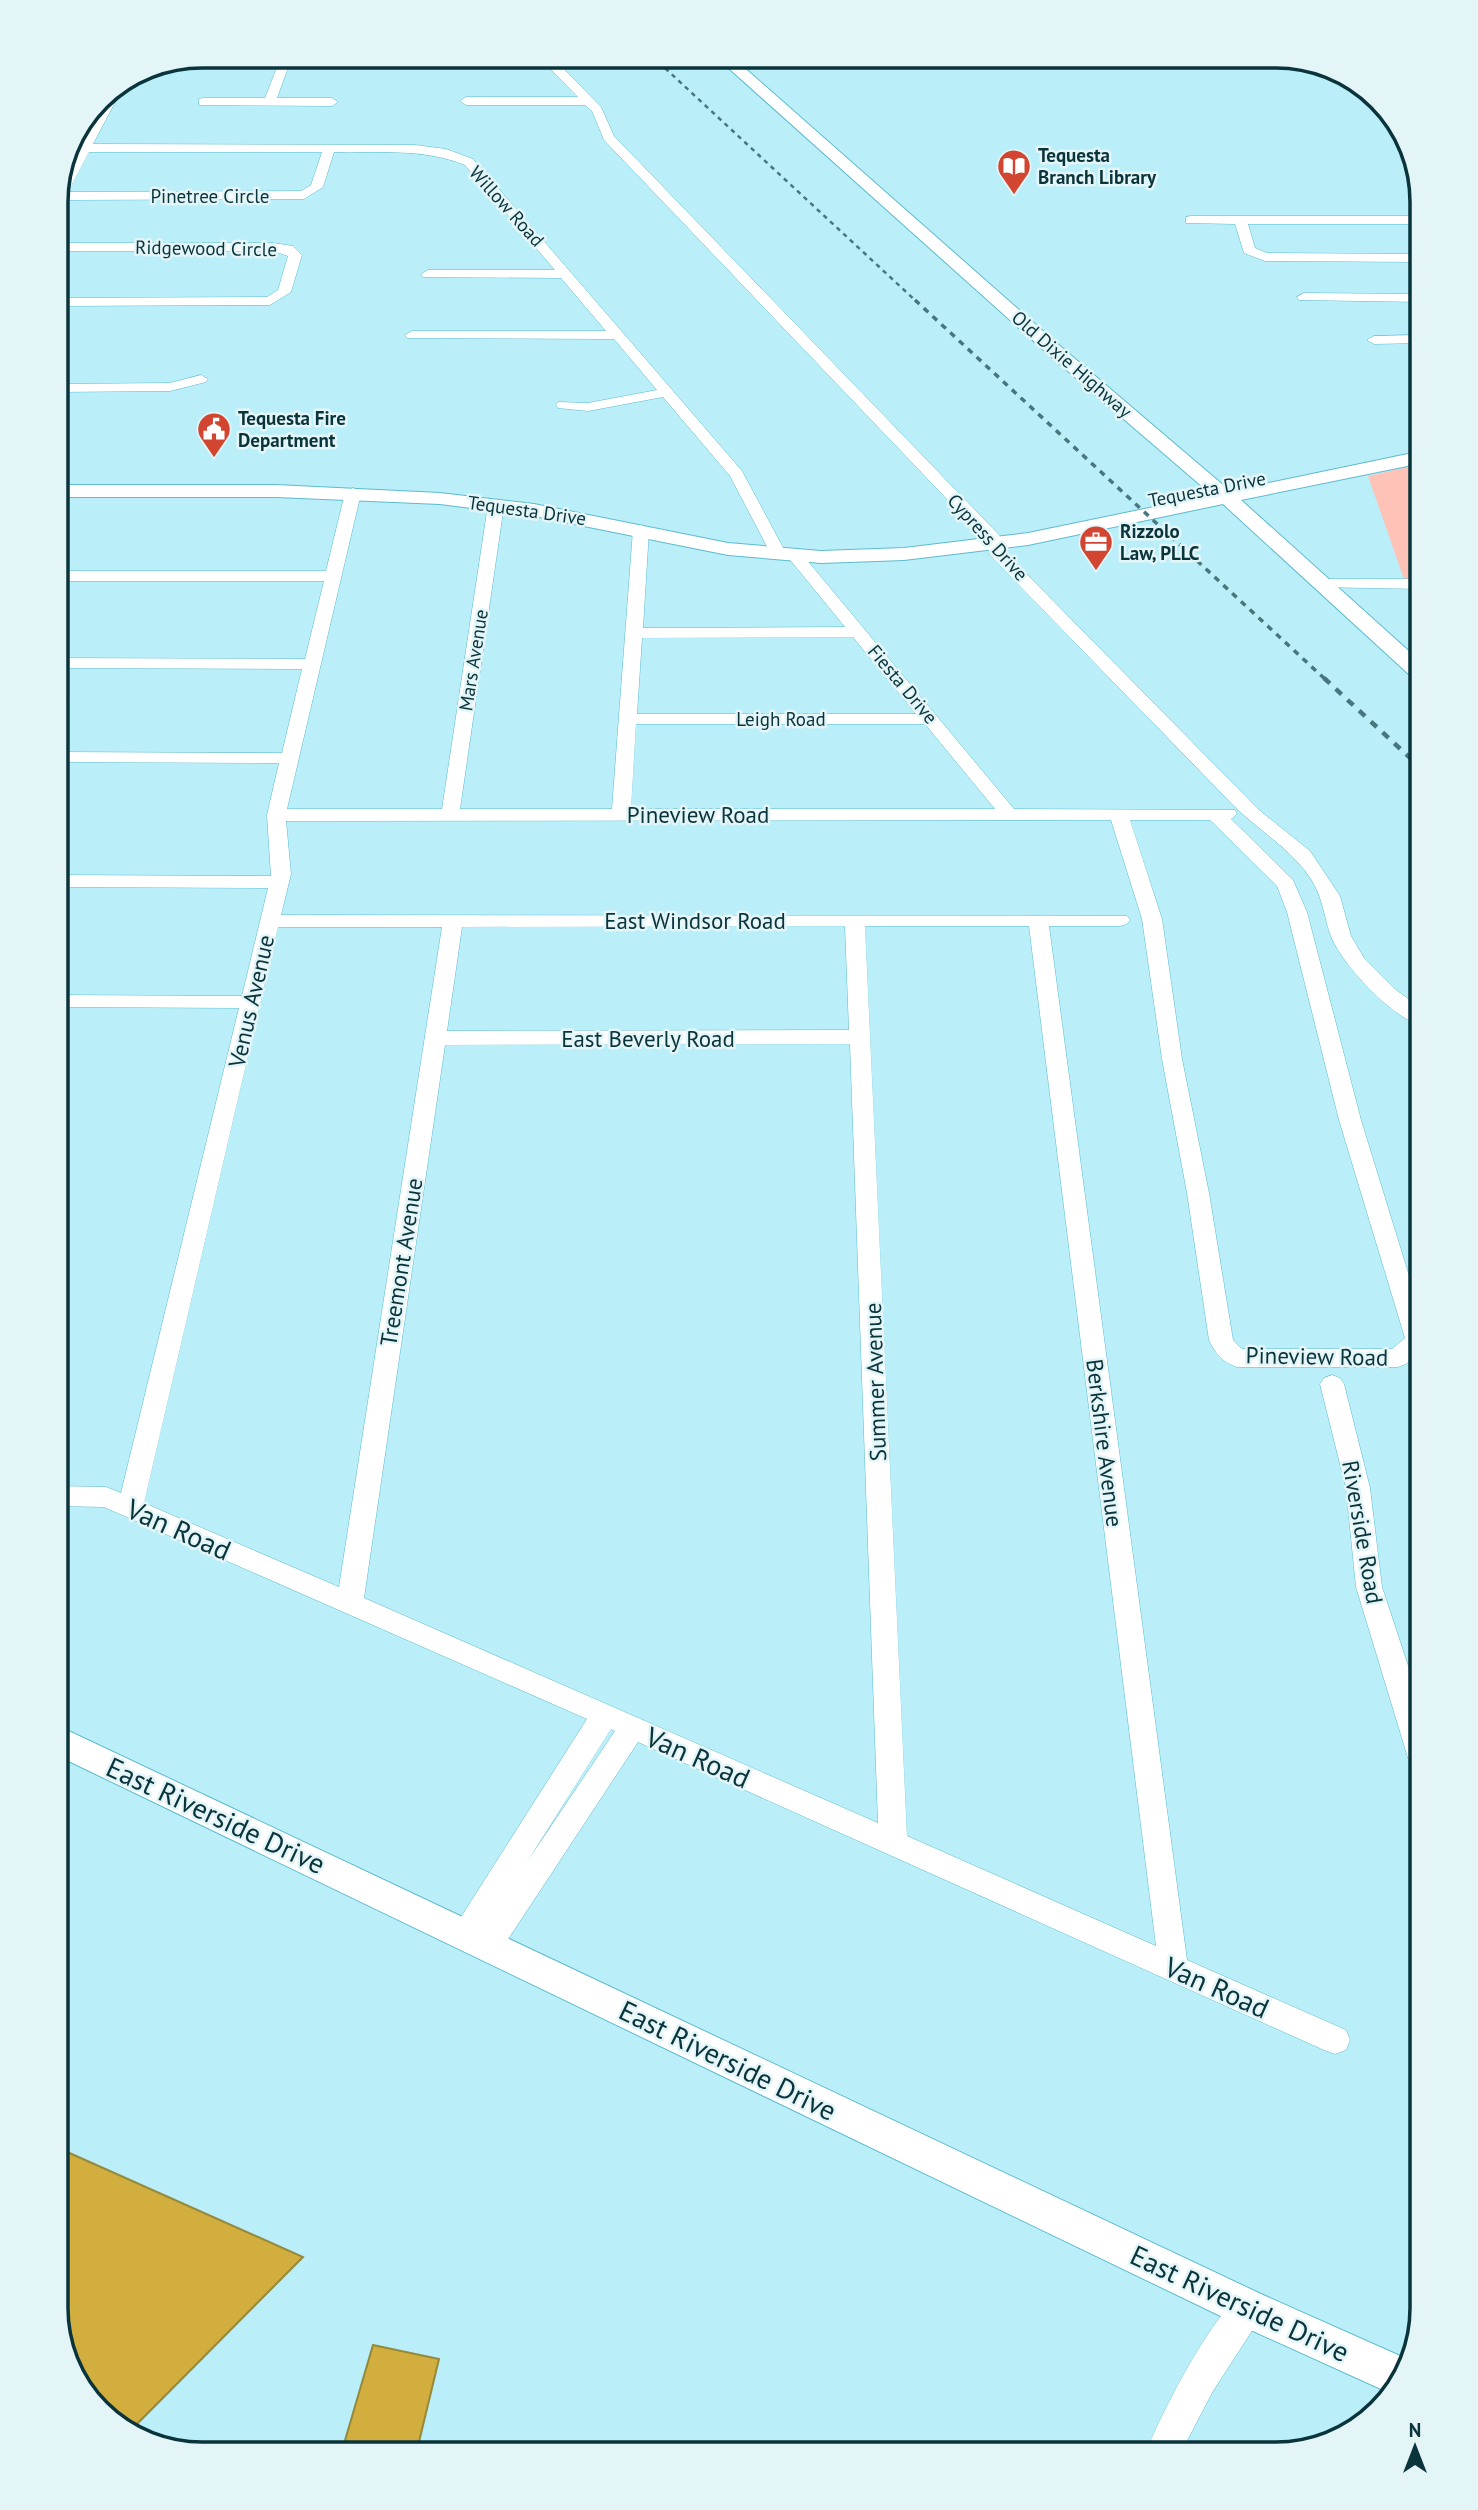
<svg xmlns="http://www.w3.org/2000/svg" width="1478" height="2510" viewBox="0 0 1478 2510" font-family="'PT Sans',sans-serif">
<style>
.green{fill:#ffc2b6}
.water{fill:#d1ae3e;stroke:#95893d;stroke-width:2}
.lines{fill:none;stroke-linecap:round;stroke-linejoin:round}
.minor-casing{stroke:#5dbbcd;stroke-width:1}
.tertiary-casing{stroke:#5dbbcd;stroke-width:2}
.minor{fill:#fff;fill-rule:evenodd}
.tertiary{fill:#fff;fill-rule:evenodd}
.rail-far2{stroke:#48767e;stroke-width:2.5;stroke-dasharray:4.5 4.5;stroke-linecap:butt}
.rail-far1{stroke:#48767e;stroke-width:3.5;stroke-dasharray:6 6;stroke-linecap:butt}
.rail{stroke:#48767e;stroke-width:4.5;stroke-dasharray:8 8;stroke-linecap:butt}
.labels{text-anchor:middle;dominant-baseline:central;stroke-width:5;stroke-linejoin:round;paint-order:stroke}
.far-poi-label{font-size:19px;font-weight:bold;fill:#0a343b;stroke:#e4f5f8;text-anchor:start}
.far-street-label{font-size:19px;fill:#0a343b;stroke:#e4f5f8}
.street-label{font-size:23px;fill:#0a343b;stroke:#e4f5f8}
.near-street-label{font-size:28px;fill:#0a343b;stroke:#e4f5f8}
.rim{fill:none;stroke:#0a343b;stroke-width:3.5}
</style>
<rect width="100%" height="100%" fill="#baeff9"/>
<path class="green" d="M 1422,464 L 1422,582 L 1405,582 L 1368,476 Z"/>
<g class="water">
<path d="M 56,2147 L 303,2257 L 129,2432 L 121,2429 L 71,2372 L 56,2308 Z"/>
<path d="M 373,2345 L 439,2359 L 418,2446 L 422,2454 L 341,2454 Z"/>
</g>
<g class="lines">
<g class="minor-casing">
<g id="minor">
<path d="M 202,56 L 338,56 L 311,62 L 290,62 L 277,98 L 332,98 L 338,102 L 332,106 L 199,105 L 199,99 L 203,98 L 265,98 L 279,62 L 188,62 L 183,60 Z"/>
<path d="M 538,56 L 551,56 L 601,107 L 614,136 L 1000,536 L 1004,551 L 1259,810 L 1310,851 L 1340,896 L 1351,936 L 1364,958 L 1396,990 L 1422,1009 L 1422,1026 C 1391,1017 1341,964 1330,934 C 1324,915 1322,896 1311,879 C 1291,848 1256,829 1231,803 C 1151,720 1070,638 990,555 L 986,540 L 604,140 L 592,111 L 585,105 L 466,105 L 460,101 L 466,97 L 578,97 Z"/>
<path d="M 121,85 L 123,87 L 93,144 L 415,145 L 446,149 L 473,159 L 742,471 L 787,555 L 785,558 L 773,558 L 730,476 L 663,397 L 588,411 L 558,408 L 556,405 L 558,402 L 588,403 L 657,390 L 614,339 L 407,338 L 405,335 L 412,331 L 606,331 L 561,278 L 423,277 L 421,274 L 428,270 L 555,270 L 465,165 C 423,148 378,153 334,152 L 323,187 L 304,199 L 64,200 L 56,207 L 57,188 L 78,148 L 108,93 ZM 89,152 L 322,152 L 311,185 L 301,191 L 68,192 Z"/>
<path d="M 1191,216 L 1422,216 L 1422,224 L 1248,224 L 1255,248 L 1267,253 L 1422,254 L 1422,262 L 1265,261 L 1244,253 L 1235,224 L 1186,223 L 1186,217 Z"/>
<path d="M 56,243 L 273,243 L 293,246 L 302,255 L 291,292 L 270,305 L 56,306 L 56,298 L 267,297 L 278,290 L 288,256 L 273,251 L 56,251 Z"/>
<path d="M 1304,293 L 1422,294 L 1422,302 L 1299,300 L 1297,297 Z"/>
<path d="M 1422,335 L 1422,343 L 1374,344 L 1367,340 L 1374,336 Z"/>
<path d="M 201,375 L 208,379 L 206,382 L 170,391 L 56,392 L 56,384 L 170,383 Z"/>
<path d="M 353,488 L 361,493 L 287,809 L 442,809 L 488,505 L 496,500 L 504,505 L 460,809 L 612,809 L 633,530 L 641,525 L 649,530 L 643,628 L 845,627 L 787,556 L 795,551 L 801,553 L 1014,809 L 1235,810 L 1237,814 L 1231,819 L 1293,880 L 1307,912 L 1361,1120 L 1422,1318 L 1422,1349 L 1406,1364 L 1398,1367 L 1237,1367 C 1222,1362 1216,1354 1209,1340 L 1187,1193 L 1162,1059 L 1142,919 L 1111,820 L 286,821 L 291,874 L 281,915 L 1127,916 L 1130,920 L 1127,924 L 1120,926 L 1049,926 L 1187,1960 L 1346,2030 L 1350,2040 L 1346,2050 L 1335,2054 L 1324,2050 L 638,1742 L 499,1953 L 489,1957 L 479,1953 L 474,1944 L 466,1947 L 456,1943 L 451,1934 L 456,1925 L 587,1719 L 104,1507 L 56,1506 L 56,1486 L 106,1487 L 121,1493 L 239,1008 L 56,1007 L 56,995 L 242,996 L 268,888 L 56,887 L 56,875 L 271,876 L 267,815 L 279,763 L 56,762 L 56,752 L 282,753 L 302,669 L 56,668 L 56,658 L 305,659 L 324,581 L 56,581 L 56,571 L 326,571 L 345,493 ZM 853,637 L 916,714 L 637,714 L 642,638 ZM 636,724 L 925,724 L 995,809 L 631,809 ZM 1130,820 L 1210,820 L 1277,886 L 1287,912 L 1339,1120 L 1405,1338 L 1392,1349 L 1242,1349 L 1233,1340 L 1209,1193 L 1182,1059 L 1162,919 ZM 845,926 L 849,1030 L 447,1031 L 462,927 ZM 865,926 L 1029,926 L 1156,1946 L 907,1836 ZM 278,927 L 442,927 L 339,1587 L 144,1503 ZM 850,1044 L 878,1823 L 364,1598 L 445,1045 ZM 611,1729 L 615,1731 L 527,1862 Z"/>
<path d="M 1321,579 L 1422,579 L 1422,589 L 1315,587 L 1313,584 L 1315,581 Z"/>
<path d="M 1332,1375 L 1340,1378 L 1344,1384 L 1370,1488 L 1382,1587 L 1422,1708 L 1422,1770 L 1412,1766 L 1408,1758 L 1356,1587 L 1346,1488 L 1320,1384 L 1324,1378 Z"/>
<path d="M 1247,2292 L 1259,2296 L 1263,2308 L 1259,2320 L 1213,2391 L 1180,2454 L 1145,2454 C 1159,2419 1215,2305 1247,2292 Z"/>
</g>
</g>
<g class="tertiary-casing">
<g id="tertiary">
<path d="M 715,56 L 731,56 L 1060,346 L 1230,491 L 1422,451 L 1422,463 L 1241,500 L 1422,663 L 1422,680 L 1414,679 L 1223,504 L 1028,545 L 904,560 L 821,563 L 728,555 L 534,516 L 440,504 L 276,497 L 56,497 L 56,485 L 276,485 L 440,493 L 534,504 L 728,543 L 821,551 L 904,548 L 1028,533 L 1212,495 L 1048,354 Z"/>
<path d="M 56,1725 L 1261,2294 L 1407,2359 L 1398,2389 L 1392,2394 L 1233,2322 L 56,1755 Z"/>
</g>
</g>
<use href="#minor" class="minor"/>
<use href="#tertiary" class="tertiary"/>
<path class="rail-far2" d="M 652,56 L 917,302"/>
<path class="rail-far1" d="M 915,300 L 1326,680"/>
<path class="rail" d="M 1324,678 L 1422,769"/>
</g>
<defs>
<g id="library-pin" transform="scale(1.75)"><path d="M0 17L-7.5 6A9.5 9.5 0 1 1 7.5 6Z" fill="#d24631" stroke="#e4f5f8"/><path d="M-6-4Q-3-5.5-.7-3.5V5Q-3 3-6 4ZM6-4Q3-5.5 .7-3.5V5Q3 3 6 4Z" fill="#fff"/></g>
<g id="civic-pin" transform="scale(1.75)"><path d="M0 17L-7.5 6A9.5 9.5 0 1 1 7.5 6Z" fill="#d24631" stroke="#e4f5f8"/><path d="M-.6-6.5H3V-4.5H.6V-3L4-1V1h2V6H-6V1h2V-1L-.6-3ZM-1.2 2.5V6h2.4V2.5Z" fill="#fff"/></g>
<g id="office-pin" transform="scale(1.75)"><path d="M0 17L-7.5 6A9.5 9.5 0 1 1 7.5 6Z" fill="#d24631" stroke="#e4f5f8"/><path d="M-6-3h4V-5.5h4V-3h4V5H-6ZM-1-4.5V-3h2v-1.5ZM-6 0V1H6V0Z" fill="#fff"/></g>
</defs>
<g fill-rule="evenodd">
<use href="#library-pin" x="1014" y="166"/>
<use href="#civic-pin" x="214" y="429"/>
<use href="#office-pin" x="1096" y="542"/>
</g>
<g class="labels">
<g class="far-poi-label">
<text x="1038" y="155">Tequesta<tspan x="1038" dy="22">Branch Library</tspan></text>
<text x="238" y="418">Tequesta Fire<tspan x="238" dy="22">Department</tspan></text>
<text x="1120" y="531">Rizzolo<tspan x="1120" dy="22">Law, PLLC</tspan></text>
</g>
<g class="far-street-label">
<text x="210" y="196">Pinetree Circle</text>
<text transform="translate(507 206) rotate(48)">Willow Road</text>
<text transform="translate(206 248) rotate(1)">Ridgewood Circle</text>
<text transform="translate(1072 364) rotate(41)">Old Dixie Highway</text>
<text transform="translate(1207 489) rotate(-11)">Tequesta Drive</text>
<text transform="translate(527 510) rotate(8)">Tequesta Drive</text>
<text transform="translate(988 537) rotate(48)">Cypress Drive</text>
<text transform="translate(473 660) rotate(-81)">Mars Avenue</text>
<text transform="translate(903 684) rotate(50)">Fiesta Drive</text>
<text x="781" y="719">Leigh Road</text>
</g>
<g class="street-label">
<text x="698" y="814">Pineview Road</text>
<text x="695" y="920">East Windsor Road</text>
<text transform="translate(251 1001) rotate(-77)">Venus Avenue</text>
<text x="648" y="1038">East Beverly Road</text>
<text transform="translate(401 1262) rotate(-81)">Treemont Avenue</text>
<text transform="translate(1317 1356) rotate(1)">Pineview Road</text>
<text transform="translate(875 1382) rotate(-92)">Summer Avenue</text>
<text transform="translate(1105 1443) rotate(83)">Berkshire Avenue</text>
<text transform="translate(1363 1532) rotate(80)">Riverside Road</text>
</g>
<g class="near-street-label">
<text transform="translate(179 1529) rotate(24)">Van Road</text>
<text transform="translate(698 1757) rotate(24)">Van Road</text>
<text transform="translate(216 1815) rotate(25)">East Riverside Drive</text>
<text transform="translate(1217 1987) rotate(24)">Van Road</text>
<text transform="translate(728 2060) rotate(26)">East Riverside Drive</text>
<text transform="translate(1240 2303) rotate(25)">East Riverside Drive</text>
</g>
</g>
<path d="M0 0H1478V2510H0ZM202 68H1276A134 134 0 0 1 1410 202V2308A134 134 0 0 1 1276 2442H202A134 134 0 0 1 68 2308V202A134 134 0 0 1 202 68Z" fill="#e4f5f8" fill-rule="evenodd"/>
<path class="rim" d="M202 68H1276A134 134 0 0 1 1410 202V2308A134 134 0 0 1 1276 2442H202A134 134 0 0 1 68 2308V202A134 134 0 0 1 202 68Z"/>
<g transform="translate(1415 2447)" stroke="#e4f5f8" stroke-width="5" paint-order="stroke">
<path d="M0-5L12 26L0 18L-12 26Z" fill="#0a343b"/>
<text y="-10" font-size="19" font-weight="bold" text-anchor="middle" fill="#0a343b">N</text>
</g>
</svg>
